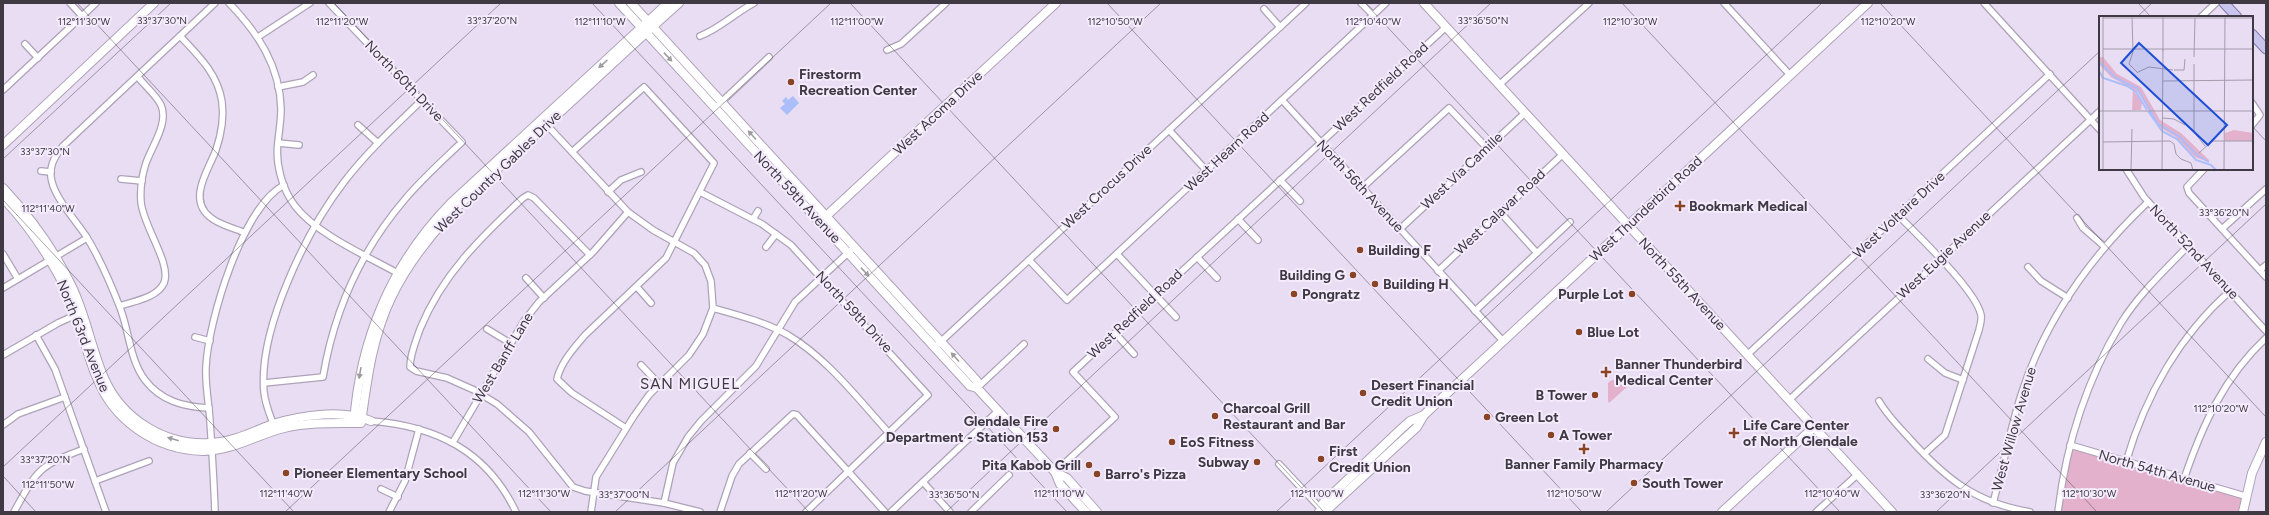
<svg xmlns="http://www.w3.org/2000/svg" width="2269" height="515" viewBox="0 0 2269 515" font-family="Figtree,sans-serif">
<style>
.green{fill:#e4b1cc}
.water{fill:#acbef9}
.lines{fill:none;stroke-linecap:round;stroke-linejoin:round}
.street-casing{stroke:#ada2b7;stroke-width:8}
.secondary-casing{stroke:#ada2b7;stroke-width:10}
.primary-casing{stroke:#827baa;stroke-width:11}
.street{stroke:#fff;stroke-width:5.5}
.secondary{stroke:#fff;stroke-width:8}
.primary{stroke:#cac5ee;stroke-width:9}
.oneway{fill:#9e9ca0}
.ticks{fill:none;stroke:#3e3942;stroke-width:1;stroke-opacity:0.45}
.poi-dot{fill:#8b4325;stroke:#f4ebfd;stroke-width:1.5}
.labels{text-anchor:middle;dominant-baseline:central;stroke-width:4;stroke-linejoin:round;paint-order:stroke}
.poi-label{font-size:14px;font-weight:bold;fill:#3e3942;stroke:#f4ebfd;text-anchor:start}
.street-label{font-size:14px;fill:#3e3942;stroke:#f4ebfd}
.neighbourhood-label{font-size:15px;letter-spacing:1px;fill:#3e3942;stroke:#f4ebfd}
.inset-river{fill:none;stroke:#acbef9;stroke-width:2}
.inset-road{fill:none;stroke:#a49bac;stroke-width:1}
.view{fill:#1d4ed8;fill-opacity:0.15;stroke:#1d4ed8;stroke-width:2}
.inset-edge{fill:none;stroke:#3e3942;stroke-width:2}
.ticks-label{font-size:10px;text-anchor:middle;fill:#3e3942;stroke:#f4ebfd;stroke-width:4;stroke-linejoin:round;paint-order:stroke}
</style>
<rect width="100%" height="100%" fill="#e8ddf3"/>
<g class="green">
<path d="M 1612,380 L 1628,381 L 1628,386 L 1609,403 L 1608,401 L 1608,383 Z"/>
<path d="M 2070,445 L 2245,496 L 2243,512 L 2058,512 Z"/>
</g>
<path class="water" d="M 793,96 L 799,103 L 787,115 L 780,108 L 785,104 L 782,101 L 786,97 L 788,100 Z"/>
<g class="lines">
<g class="street-casing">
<g id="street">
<path d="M 70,3 L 82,16"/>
<path d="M 229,3 C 258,33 280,66 281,109 C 281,121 279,131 278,142 C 275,163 282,189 295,206 C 316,234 369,257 401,275"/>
<path d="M 1361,3 L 1373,15"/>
<path d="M 1724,3 L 1790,75"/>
<path d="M 1984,3 L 2100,130"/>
<path d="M 1264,9 L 1280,27"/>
<path d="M 2201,17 L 2216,3"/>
<path d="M 180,36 C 198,55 218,74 222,102 C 224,117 221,135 216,150 C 209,169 187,199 210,217 C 219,225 234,228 245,233"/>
<path d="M 700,36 C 719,29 735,13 754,3"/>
<path d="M 258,37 L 310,3"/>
<path d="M 25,44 L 38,58"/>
<path d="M 887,50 L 901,44 L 946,3"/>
<path d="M 1499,85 L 1589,3"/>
<path d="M 278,87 L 303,82 L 313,75"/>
<path d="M 3,90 L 96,3"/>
<path d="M 1282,100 L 1503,341"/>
<path d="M 2252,103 L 2260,115 L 2252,125"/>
<path d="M 715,108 L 769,57"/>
<path d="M 545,123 L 628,212 L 653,230 L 694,253 L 705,265 L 711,281 L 713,308 L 703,334 L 689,355 L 649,395 L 634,416 L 596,477 L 591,512"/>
<path d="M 358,125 L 378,143"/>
<path d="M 1169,130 L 1206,170"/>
<path d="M 278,143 L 299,145"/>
<path d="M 572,152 L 644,87 L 714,163 L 666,258 L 585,335 C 574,348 561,362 557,379 L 572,393 L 626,428"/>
<path d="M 2126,169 L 2144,197 L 2266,331"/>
<path d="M 2204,169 L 2187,187 L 2189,193 L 2266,277"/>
<path d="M 41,171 L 51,172"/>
<path d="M 121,179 L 142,181"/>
<path d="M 1280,180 L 1300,201"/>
<path d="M 1362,188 L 1449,108 L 1487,148"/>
<path d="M 608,192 L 621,180 L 641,172"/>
<path d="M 700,192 L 762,224 L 791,245 L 928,395 L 806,512"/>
<path d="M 1500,212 L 1537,253"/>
<path d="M 1898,215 C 1918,236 1976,290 1981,315 C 1982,320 1980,325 1979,330 L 1945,435 L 1924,454"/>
<path d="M 2077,218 L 2083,228 L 2105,247"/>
<path d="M 753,219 L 758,211"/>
<path d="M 1238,219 L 1258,240"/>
<path d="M 1400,229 L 1525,113"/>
<path d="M 2222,229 L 2266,189"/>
<path d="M 766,247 L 776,234"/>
<path d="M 3,254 L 18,279"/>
<path d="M 1117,254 L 1176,317"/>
<path d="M 590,255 L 534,198 L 528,195 L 523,198 C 481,237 442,275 420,329 C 416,341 410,354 410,367 L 416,371 L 447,378 L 474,390 L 497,404 L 529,432 L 573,487 L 585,491 L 664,503 L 700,512"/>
<path d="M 1197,257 L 1217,278"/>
<path d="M 1029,260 L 1067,300 L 1386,3"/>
<path d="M 2028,267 L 2041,281 L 2068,298"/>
<path d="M 2260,270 L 2266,265"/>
<path d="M 1438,271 L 1563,154"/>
<path d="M 526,278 L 544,298"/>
<path d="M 637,287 L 651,303"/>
<path d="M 3,288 L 87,238"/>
<path d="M 120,306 C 134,301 157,298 164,283 C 172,264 143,226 141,202 C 140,189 142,175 146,163 C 152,146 169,123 161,105 C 156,95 145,86 138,77"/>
<path d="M 713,308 C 738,315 765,322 788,335 C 828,359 858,399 889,433"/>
<path d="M 1475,311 L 1570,222"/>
<path d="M 487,329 L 510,343"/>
<path d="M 1115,333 L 1134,354"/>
<path d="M 36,335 L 55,369 L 106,512"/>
<path d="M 195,337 L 210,341"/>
<path d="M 935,347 L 1306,3"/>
<path d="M 3,355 L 58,323 L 78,314"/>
<path d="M 1747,355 L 2050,74"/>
<path d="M 1928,359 L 1945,373 L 1963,380"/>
<path d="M 641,365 L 659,384"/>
<path d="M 264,383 L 323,377 C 334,311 362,249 406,198 C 423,178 443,160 462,142 L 329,3"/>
<path d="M 977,388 L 1024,344"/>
<path d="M 1789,400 L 2100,111"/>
<path d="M 1879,401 C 1887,415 1899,427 1910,439 C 1946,479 1976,503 2030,512"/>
<path d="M 209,408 C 184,407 161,401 145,380 C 129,359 129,328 119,305 C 110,282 99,257 86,236 C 76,221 56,199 52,182 C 48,168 54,157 63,146 L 215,3"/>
<path d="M 371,421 C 436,426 487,451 516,512"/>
<path d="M 3,425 L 18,414 L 65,397"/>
<path d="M 274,426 C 270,415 265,404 264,392 C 258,329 307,230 344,182 C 367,152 395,126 422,100"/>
<path d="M 453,442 L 524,321 L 539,302 L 593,252 L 628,212"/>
<path d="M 2070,445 L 2245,496"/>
<path d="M 750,453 L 766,469"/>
<path d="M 2126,462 C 2145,397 2179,336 2230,291"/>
<path d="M 1279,464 L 1322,510"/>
<path d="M 1055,472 L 1115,417 L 1073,372 L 1446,27"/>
<path d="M 2184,479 C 2202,426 2224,377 2266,338"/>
<path d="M 95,481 L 149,461"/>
<path d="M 923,482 L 950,512"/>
<path d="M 381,489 L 398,497"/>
<path d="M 664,503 L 673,463 L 688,437 L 701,421 L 756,366 L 795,302 L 850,251"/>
<path d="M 1993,503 C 2003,467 2010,430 2021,395 C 2045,320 2092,255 2148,202"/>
<path d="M 14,512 C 37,470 38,466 84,449"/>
<path d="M 215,512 C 214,482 212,451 210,421 C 209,404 205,385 206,367 C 208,322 242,207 284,185"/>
<path d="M 389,512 L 405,481 L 419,429"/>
<path d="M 720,512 L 732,476 L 739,464 L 793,414 L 797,415 L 885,512"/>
<path d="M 891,512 L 998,411"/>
<path d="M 971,512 L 1009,475"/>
<path d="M 1816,512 L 1857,475"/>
<path d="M 2058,512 C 2066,445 2086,381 2121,323 C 2139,294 2165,270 2189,245"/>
</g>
</g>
<g class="secondary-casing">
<g id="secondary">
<path d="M 619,3 L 970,386 L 977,388 L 1055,472 L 1067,478 L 1097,512"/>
<path d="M 631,3 L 977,381 L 977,388"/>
<path d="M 1424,3 L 1892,512"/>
<path d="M 3,145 L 154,3"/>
<path d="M 3,188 C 31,218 54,249 72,287 C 86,316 91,348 104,378 C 122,419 165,446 210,443 C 233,442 252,432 273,424 C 302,415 343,409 371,421"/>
<path d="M 3,198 C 31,228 53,261 70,298 C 81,324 86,353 97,378 C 114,421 156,450 203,451 C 232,451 256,435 284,428 C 309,422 333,423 359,423"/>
<path d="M 823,219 L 1056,3"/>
<path d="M 354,423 C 360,339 392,263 451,203 L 668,3"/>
<path d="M 361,423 C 367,380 372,338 391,298 C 425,227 488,178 545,126 C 590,85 634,43 679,3"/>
<path d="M 1055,472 L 1060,484 L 1086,512"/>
<path d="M 1322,510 L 1323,503 L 1400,430 L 1410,421 L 1424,415 L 1443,397 L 1868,3"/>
<path d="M 1319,512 L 1328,509 L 1417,427 L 1424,415"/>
<path d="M 1722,512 L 1813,428"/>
<path d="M 2243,512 L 2252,473 L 2266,442"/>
</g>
</g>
<g class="primary-casing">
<g id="primary">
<path d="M 2224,3 L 2237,17"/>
<path d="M 2252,34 L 2266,49"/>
</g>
</g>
<use href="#street" class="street"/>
<use href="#secondary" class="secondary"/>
<use href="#primary" class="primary"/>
</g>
<defs><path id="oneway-solid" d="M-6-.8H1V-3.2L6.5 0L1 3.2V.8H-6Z"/></defs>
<g class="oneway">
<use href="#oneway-solid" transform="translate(668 57) rotate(47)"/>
<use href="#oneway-solid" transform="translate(603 64) rotate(138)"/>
<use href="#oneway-solid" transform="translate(752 135) rotate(-132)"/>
<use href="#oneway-solid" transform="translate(865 272) rotate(47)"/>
<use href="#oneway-solid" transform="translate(955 357) rotate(-132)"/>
<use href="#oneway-solid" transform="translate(360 373) rotate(100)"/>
<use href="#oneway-solid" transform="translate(173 439) rotate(-164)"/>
</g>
<path class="ticks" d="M 77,3 L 551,512M 334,3 L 809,512M 592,3 L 1067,512M 850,3 L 1324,512M 1107,3 L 1582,512M 1365,3 L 1840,512M 1622,3 L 2097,512M 1880,3 L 2266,417M 2138,3 L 2151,17M 2137,17 L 2152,3M 2252,126 L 2266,141M 3,159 L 171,3M 3,200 L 294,512M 3,467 L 501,3M 3,476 L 36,512M 285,512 L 831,3M 615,512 L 1161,3M 946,512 L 1491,3M 1276,512 L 1822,3M 1606,512 L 2100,51M 1936,512 L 2266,204"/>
<g class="poi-dot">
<circle cx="791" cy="82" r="4"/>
<path d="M1678 200h4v4h4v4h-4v4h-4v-4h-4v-4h4z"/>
<circle cx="1360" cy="250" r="4"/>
<circle cx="1353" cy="275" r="4"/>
<circle cx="1375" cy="284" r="4"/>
<circle cx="1294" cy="294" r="4"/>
<circle cx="1632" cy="294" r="4"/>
<circle cx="1579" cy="332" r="4"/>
<path d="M1604 366h4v4h4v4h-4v4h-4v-4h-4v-4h4z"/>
<circle cx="1363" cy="393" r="4"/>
<circle cx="1595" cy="395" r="4"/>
<circle cx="1215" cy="416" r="4"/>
<circle cx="1487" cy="417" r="4"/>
<circle cx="1056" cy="429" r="4"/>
<path d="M1732 427h4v4h4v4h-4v4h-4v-4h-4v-4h4z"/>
<circle cx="1551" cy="435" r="4"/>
<circle cx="1172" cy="442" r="4"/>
<path d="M1582 443h4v4h4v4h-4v4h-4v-4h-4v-4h4z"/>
<circle cx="1321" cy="459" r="4"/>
<circle cx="1257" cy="462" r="4"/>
<circle cx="1089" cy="465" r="4"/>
<circle cx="286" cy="473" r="4"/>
<circle cx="1097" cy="474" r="4"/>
<circle cx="1634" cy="483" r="4"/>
</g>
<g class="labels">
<g class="poi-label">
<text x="799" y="74">Firestorm<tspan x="799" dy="16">Recreation Center</tspan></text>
<text x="1689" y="206">Bookmark Medical</text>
<text x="1368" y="250">Building F</text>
<text x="1345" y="275" text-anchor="end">Building G</text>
<text x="1383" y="284">Building H</text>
<text x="1302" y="294">Pongratz</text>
<text x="1624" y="294" text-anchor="end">Purple Lot</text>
<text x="1587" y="332">Blue Lot</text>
<text x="1615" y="364">Banner Thunderbird<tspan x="1615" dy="16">Medical Center</tspan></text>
<text x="1371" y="385">Desert Financial<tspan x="1371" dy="16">Credit Union</tspan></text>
<text x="1587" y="395" text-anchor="end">B Tower</text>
<text x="1223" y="408">Charcoal Grill<tspan x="1223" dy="16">Restaurant and Bar</tspan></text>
<text x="1495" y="417">Green Lot</text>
<text x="1048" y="421" text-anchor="end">Glendale Fire<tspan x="1048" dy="16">Department - Station 153</tspan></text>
<text x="1743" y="425">Life Care Center<tspan x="1743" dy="16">of North Glendale</tspan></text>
<text x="1559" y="435">A Tower</text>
<text x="1180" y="442">EoS Fitness</text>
<text x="1329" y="451">First<tspan x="1329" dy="16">Credit Union</tspan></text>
<text x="1249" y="462" text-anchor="end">Subway</text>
<text x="1584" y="464" text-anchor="middle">Banner Family Pharmacy</text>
<text x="1081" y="465" text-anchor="end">Pita Kabob Grill</text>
<text x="294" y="473">Pioneer Elementary School</text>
<text x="1105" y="474">Barro's Pizza</text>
<text x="1642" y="483">South Tower</text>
</g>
<g class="street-label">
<text transform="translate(404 81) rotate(46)">North 60th Drive</text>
<text transform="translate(1381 87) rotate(-43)">West Redfield Road</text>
<text transform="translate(938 113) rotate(-43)">West Acoma Drive</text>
<text transform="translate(1227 152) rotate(-43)">West Hearn Road</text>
<text transform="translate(1462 171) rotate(-43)">West Via Camille</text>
<text transform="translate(498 172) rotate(-44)">West Country Gables Drive</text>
<text transform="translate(1360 186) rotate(47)">North 56th Avenue</text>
<text transform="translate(1107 187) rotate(-43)">West Crocus Drive</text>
<text transform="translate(797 197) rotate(47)">North 59th Avenue</text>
<text transform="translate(1646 209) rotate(-43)">West Thunderbird Road</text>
<text transform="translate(1500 212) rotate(-43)">West Calavar Road</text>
<text transform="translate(1899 215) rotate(-43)">West Voltaire Drive</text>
<text transform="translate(2194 252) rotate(47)">North 52nd Avenue</text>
<text transform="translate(1944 255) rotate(-43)">West Eugie Avenue</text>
<text transform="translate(1682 284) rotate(47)">North 55th Avenue</text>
<text transform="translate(854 312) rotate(47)">North 59th Drive</text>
<text transform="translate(1135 314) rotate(-43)">West Redfield Road</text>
<text transform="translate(83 336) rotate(68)">North 63rd Avenue</text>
<text transform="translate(503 358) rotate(-59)">West Banff Lane</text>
<text transform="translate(2014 429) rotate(-74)">West Willow Avenue</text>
<text transform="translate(2157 471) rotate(16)">North 54th Avenue</text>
</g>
<g class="neighbourhood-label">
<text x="690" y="384">SAN MIGUEL</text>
</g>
</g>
<g transform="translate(2099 16)">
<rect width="154" height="154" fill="#e8ddf3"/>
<path d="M 0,41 L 4,41 L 18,58 L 42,71 L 61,104 L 82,117 L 110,144 L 109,146 L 96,141 L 77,121 L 59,110 L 39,76 L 12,61 L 0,48 ZM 34,74 L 43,86 L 42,94 L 33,94 ZM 135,114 L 154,117 L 154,125 L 126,125 L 126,117 Z" fill="#e4b1cc"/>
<path class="inset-river" d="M 0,46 L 17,62 L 38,72 L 59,108 L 80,120 L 98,139 L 110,146M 0,55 L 4,62 L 28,70 L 37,76 L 48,94M 49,95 L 63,115 L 78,123 L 97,144 L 112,149 L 117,154"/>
<path class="inset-road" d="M 33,0 L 34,36 L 30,48 L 39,57M 4,2 L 154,2M 4,33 L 154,33M 64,35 L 64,0M 95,41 L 96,2M 95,48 L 95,116 L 106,130M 75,54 L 85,54 L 86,43M 39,56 L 50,51 L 74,54M 64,65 L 154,64M 0,95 L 154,95M 64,102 L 75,103 L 86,109M 71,125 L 75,128 L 77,138M 4,126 L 71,125M 100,137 L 113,125 L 154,125M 77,138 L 82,143 L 92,147 L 94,154M 4,154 L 4,0M 32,154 L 33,113M 63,154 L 64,33M 125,154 L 126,0"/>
<path class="view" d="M 40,27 L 128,109 L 109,129 L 22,47 Z"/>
<rect width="154" height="154" class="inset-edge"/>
</g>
<g class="ticks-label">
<text x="162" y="24">33°37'30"N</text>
<text x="492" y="24">33°37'20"N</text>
<text x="1483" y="24">33°36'50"N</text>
<text x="84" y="25">112°11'30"W</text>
<text x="600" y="25">112°11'10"W</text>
<text x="857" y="25">112°11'00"W</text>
<text x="1888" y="25">112°10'20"W</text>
<text x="342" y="25">112°11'20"W</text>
<text x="1115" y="25">112°10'50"W</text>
<text x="1373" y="25">112°10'40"W</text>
<text x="1630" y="25">112°10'30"W</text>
<text x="45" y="155">33°37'30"N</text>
<text x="48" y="212">112°11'40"W</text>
<text x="2224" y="216">33°36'20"N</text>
<text x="2221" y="412">112°10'20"W</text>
<text x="45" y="463">33°37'20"N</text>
<text x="48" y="488">112°11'50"W</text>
<text x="286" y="497">112°11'40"W</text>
<text x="544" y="497">112°11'30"W</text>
<text x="801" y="497">112°11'20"W</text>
<text x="1059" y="497">112°11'10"W</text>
<text x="1317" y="497">112°11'00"W</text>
<text x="1574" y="497">112°10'50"W</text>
<text x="1832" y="497">112°10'40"W</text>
<text x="2089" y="497">112°10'30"W</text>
<text x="624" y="498">33°37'00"N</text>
<text x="954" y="498">33°36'50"N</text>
<text x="1945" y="498">33°36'20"N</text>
</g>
<rect width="2269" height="515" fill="none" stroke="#3e3942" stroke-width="8"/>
</svg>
